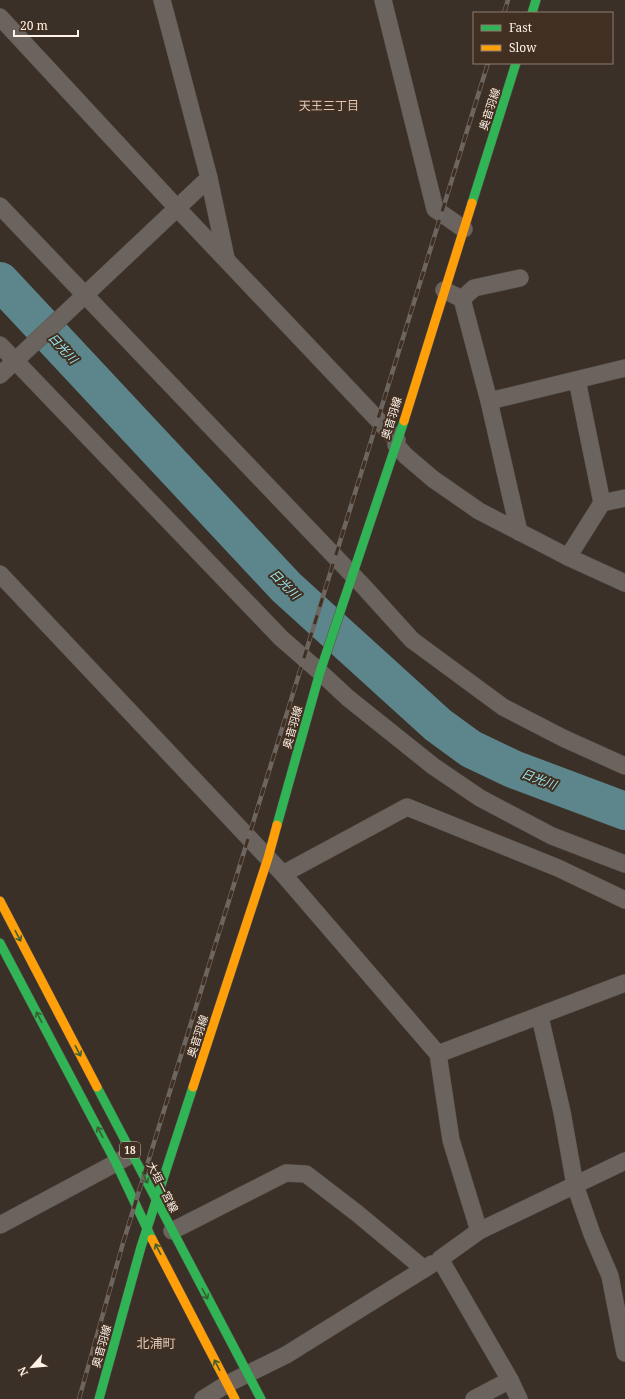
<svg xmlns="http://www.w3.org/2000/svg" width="625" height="1399" viewBox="0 0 625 1399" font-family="'Noto Serif','Noto Sans JP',serif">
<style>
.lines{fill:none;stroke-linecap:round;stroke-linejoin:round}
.river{stroke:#5c868b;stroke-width:38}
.street-casing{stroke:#554c45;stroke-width:18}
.fast-casing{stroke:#554c45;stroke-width:10}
.slow-casing{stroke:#554c45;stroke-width:10}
.street{stroke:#6b645e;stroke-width:17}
.fast{stroke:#30b455;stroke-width:9}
.slow{stroke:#ff9f0a;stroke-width:9}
.rail-casing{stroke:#6d6660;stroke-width:4.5}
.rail{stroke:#412f21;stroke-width:3;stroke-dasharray:9;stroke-linecap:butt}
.oneway{stroke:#3b5e33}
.labels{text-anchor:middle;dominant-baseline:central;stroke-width:4;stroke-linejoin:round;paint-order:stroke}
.shield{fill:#412f21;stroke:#c5b8ad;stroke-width:1}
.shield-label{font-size:10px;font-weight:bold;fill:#fef2e9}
.street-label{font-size:11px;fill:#fef2e9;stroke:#412f21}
.neighbourhood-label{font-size:12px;fill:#dfc8b8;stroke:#412f21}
.water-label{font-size:12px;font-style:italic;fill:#96e9f4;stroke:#412f21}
.quarter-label{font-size:13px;fill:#dfc8b8;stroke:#412f21}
</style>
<rect width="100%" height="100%" fill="#3a3028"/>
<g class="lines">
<path class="river" d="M 0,281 L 286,587 L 438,725 L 471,749 L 513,769 L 625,811"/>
<g class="street-casing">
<g id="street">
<path d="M 162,0 L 209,178 L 226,258"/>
<path d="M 383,0 L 435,209 L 464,229"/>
<path d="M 0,17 L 177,208 L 397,440"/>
<path d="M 0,206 L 365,588 L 412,640 L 503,707 L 563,738 L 625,766"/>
<path d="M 444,290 L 462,299 L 489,401 L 519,532"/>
<path d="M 462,299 L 474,288 L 520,278"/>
<path d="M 0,345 L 281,638 L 320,672 L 348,698 L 433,766 L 480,798 L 552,836 L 625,864"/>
<path d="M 0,375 L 209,178"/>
<path d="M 577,380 L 602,503"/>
<path d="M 489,401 L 625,368"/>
<path d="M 396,445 L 406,456 L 433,479 L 479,511 L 568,557 L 625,583"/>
<path d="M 568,557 L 602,503 L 625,498"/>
<path d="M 0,574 L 283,874 L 438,1054 L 451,1140 L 479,1231"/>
<path d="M 283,874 L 407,807 L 558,868 L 625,900"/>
<path d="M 540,1017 L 562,1112 L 575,1185 L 592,1234 L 610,1276 L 625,1353"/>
<path d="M 438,1054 L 625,983"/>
<path d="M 0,1225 L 127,1157"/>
<path d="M 172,1231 L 286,1173 L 306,1174 L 358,1214 L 424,1269"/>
<path d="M 203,1399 L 227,1384 L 286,1355 L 432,1264"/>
<path d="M 474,1399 L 510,1380"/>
<path d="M 519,1399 L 510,1380 L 440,1259 L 479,1231 L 625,1161"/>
</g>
</g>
<g class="fast-casing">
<g id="fast">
<path d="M 532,13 L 536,0"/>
<path d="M 472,203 L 516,63"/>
<path d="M 277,825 L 320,672 L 404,421"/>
<path d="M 0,943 L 116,1163 L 152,1239"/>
<path d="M 97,1087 L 261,1399"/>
<path d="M 99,1399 L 141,1247 L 193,1087"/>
</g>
</g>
<g class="slow-casing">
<g id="slow">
<path d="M 404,421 L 472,203"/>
<path d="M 0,901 L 97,1087"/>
<path d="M 193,1087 L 268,858 L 277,825"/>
<path d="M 152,1239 L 235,1399"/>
</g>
</g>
<use href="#street" class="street"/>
<use href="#fast" class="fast"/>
<use href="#slow" class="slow"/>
<g class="rail-casing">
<g id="rail">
<path d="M 504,13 L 508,0"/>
<path d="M 79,1399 L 123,1243 L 488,63"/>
</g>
</g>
<use href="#rail" class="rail"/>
</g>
<defs><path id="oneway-shaft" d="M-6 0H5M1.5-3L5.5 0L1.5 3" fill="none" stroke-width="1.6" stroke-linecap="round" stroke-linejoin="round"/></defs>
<g class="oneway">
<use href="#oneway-shaft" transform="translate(18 936) rotate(62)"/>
<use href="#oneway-shaft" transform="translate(39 1017) rotate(-118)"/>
<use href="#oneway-shaft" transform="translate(78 1051) rotate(62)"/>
<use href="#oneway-shaft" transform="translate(100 1132) rotate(-118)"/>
<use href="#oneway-shaft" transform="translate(145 1178) rotate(63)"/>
<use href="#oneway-shaft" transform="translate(158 1249) rotate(-117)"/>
<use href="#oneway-shaft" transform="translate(205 1294) rotate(62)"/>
<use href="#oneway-shaft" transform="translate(217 1365) rotate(-117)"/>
</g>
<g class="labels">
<rect class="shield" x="120" y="1142" width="20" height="16" rx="3"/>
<g class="shield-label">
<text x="130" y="1150">18</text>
</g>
<g class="street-label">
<text transform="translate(489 109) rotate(-72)">奥音羽線</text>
<text transform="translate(391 418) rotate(-73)">奥音羽線</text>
<text transform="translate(292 727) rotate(-74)">奥音羽線</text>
<text transform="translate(197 1036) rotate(-72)">奥音羽線</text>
<text transform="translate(163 1187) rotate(63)">大垣一宮線</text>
<text transform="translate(101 1346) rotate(-74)">奥音羽線</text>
</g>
<g class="neighbourhood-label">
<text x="329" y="105">天王三丁目</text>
</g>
<g class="water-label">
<text transform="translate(63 348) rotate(47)">日光川</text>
<text transform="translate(285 584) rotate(45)">日光川</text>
<text transform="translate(539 779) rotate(21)">日光川</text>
</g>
<g class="quarter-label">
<text x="156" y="1343">北浦町</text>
</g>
</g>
<rect x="473" y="12" width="140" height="52" fill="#412f21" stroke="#8d7d71"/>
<rect x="481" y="25" width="20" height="6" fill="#30b455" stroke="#8d7d71"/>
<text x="509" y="32" font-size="12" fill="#fef2e9">Fast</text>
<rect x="481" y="45" width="20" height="6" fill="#ff9f0a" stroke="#8d7d71"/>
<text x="509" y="52" font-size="12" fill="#fef2e9">Slow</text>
<g transform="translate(32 1367) rotate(243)" stroke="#412f21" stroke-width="3" paint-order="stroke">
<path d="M0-3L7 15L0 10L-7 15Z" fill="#fef2e9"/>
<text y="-6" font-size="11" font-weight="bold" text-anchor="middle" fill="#fef2e9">N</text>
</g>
<path d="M14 30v6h64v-6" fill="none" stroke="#fef2e9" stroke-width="2"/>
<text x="20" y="30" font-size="12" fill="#fef2e9" stroke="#412f21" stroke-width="3" paint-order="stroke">20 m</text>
</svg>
